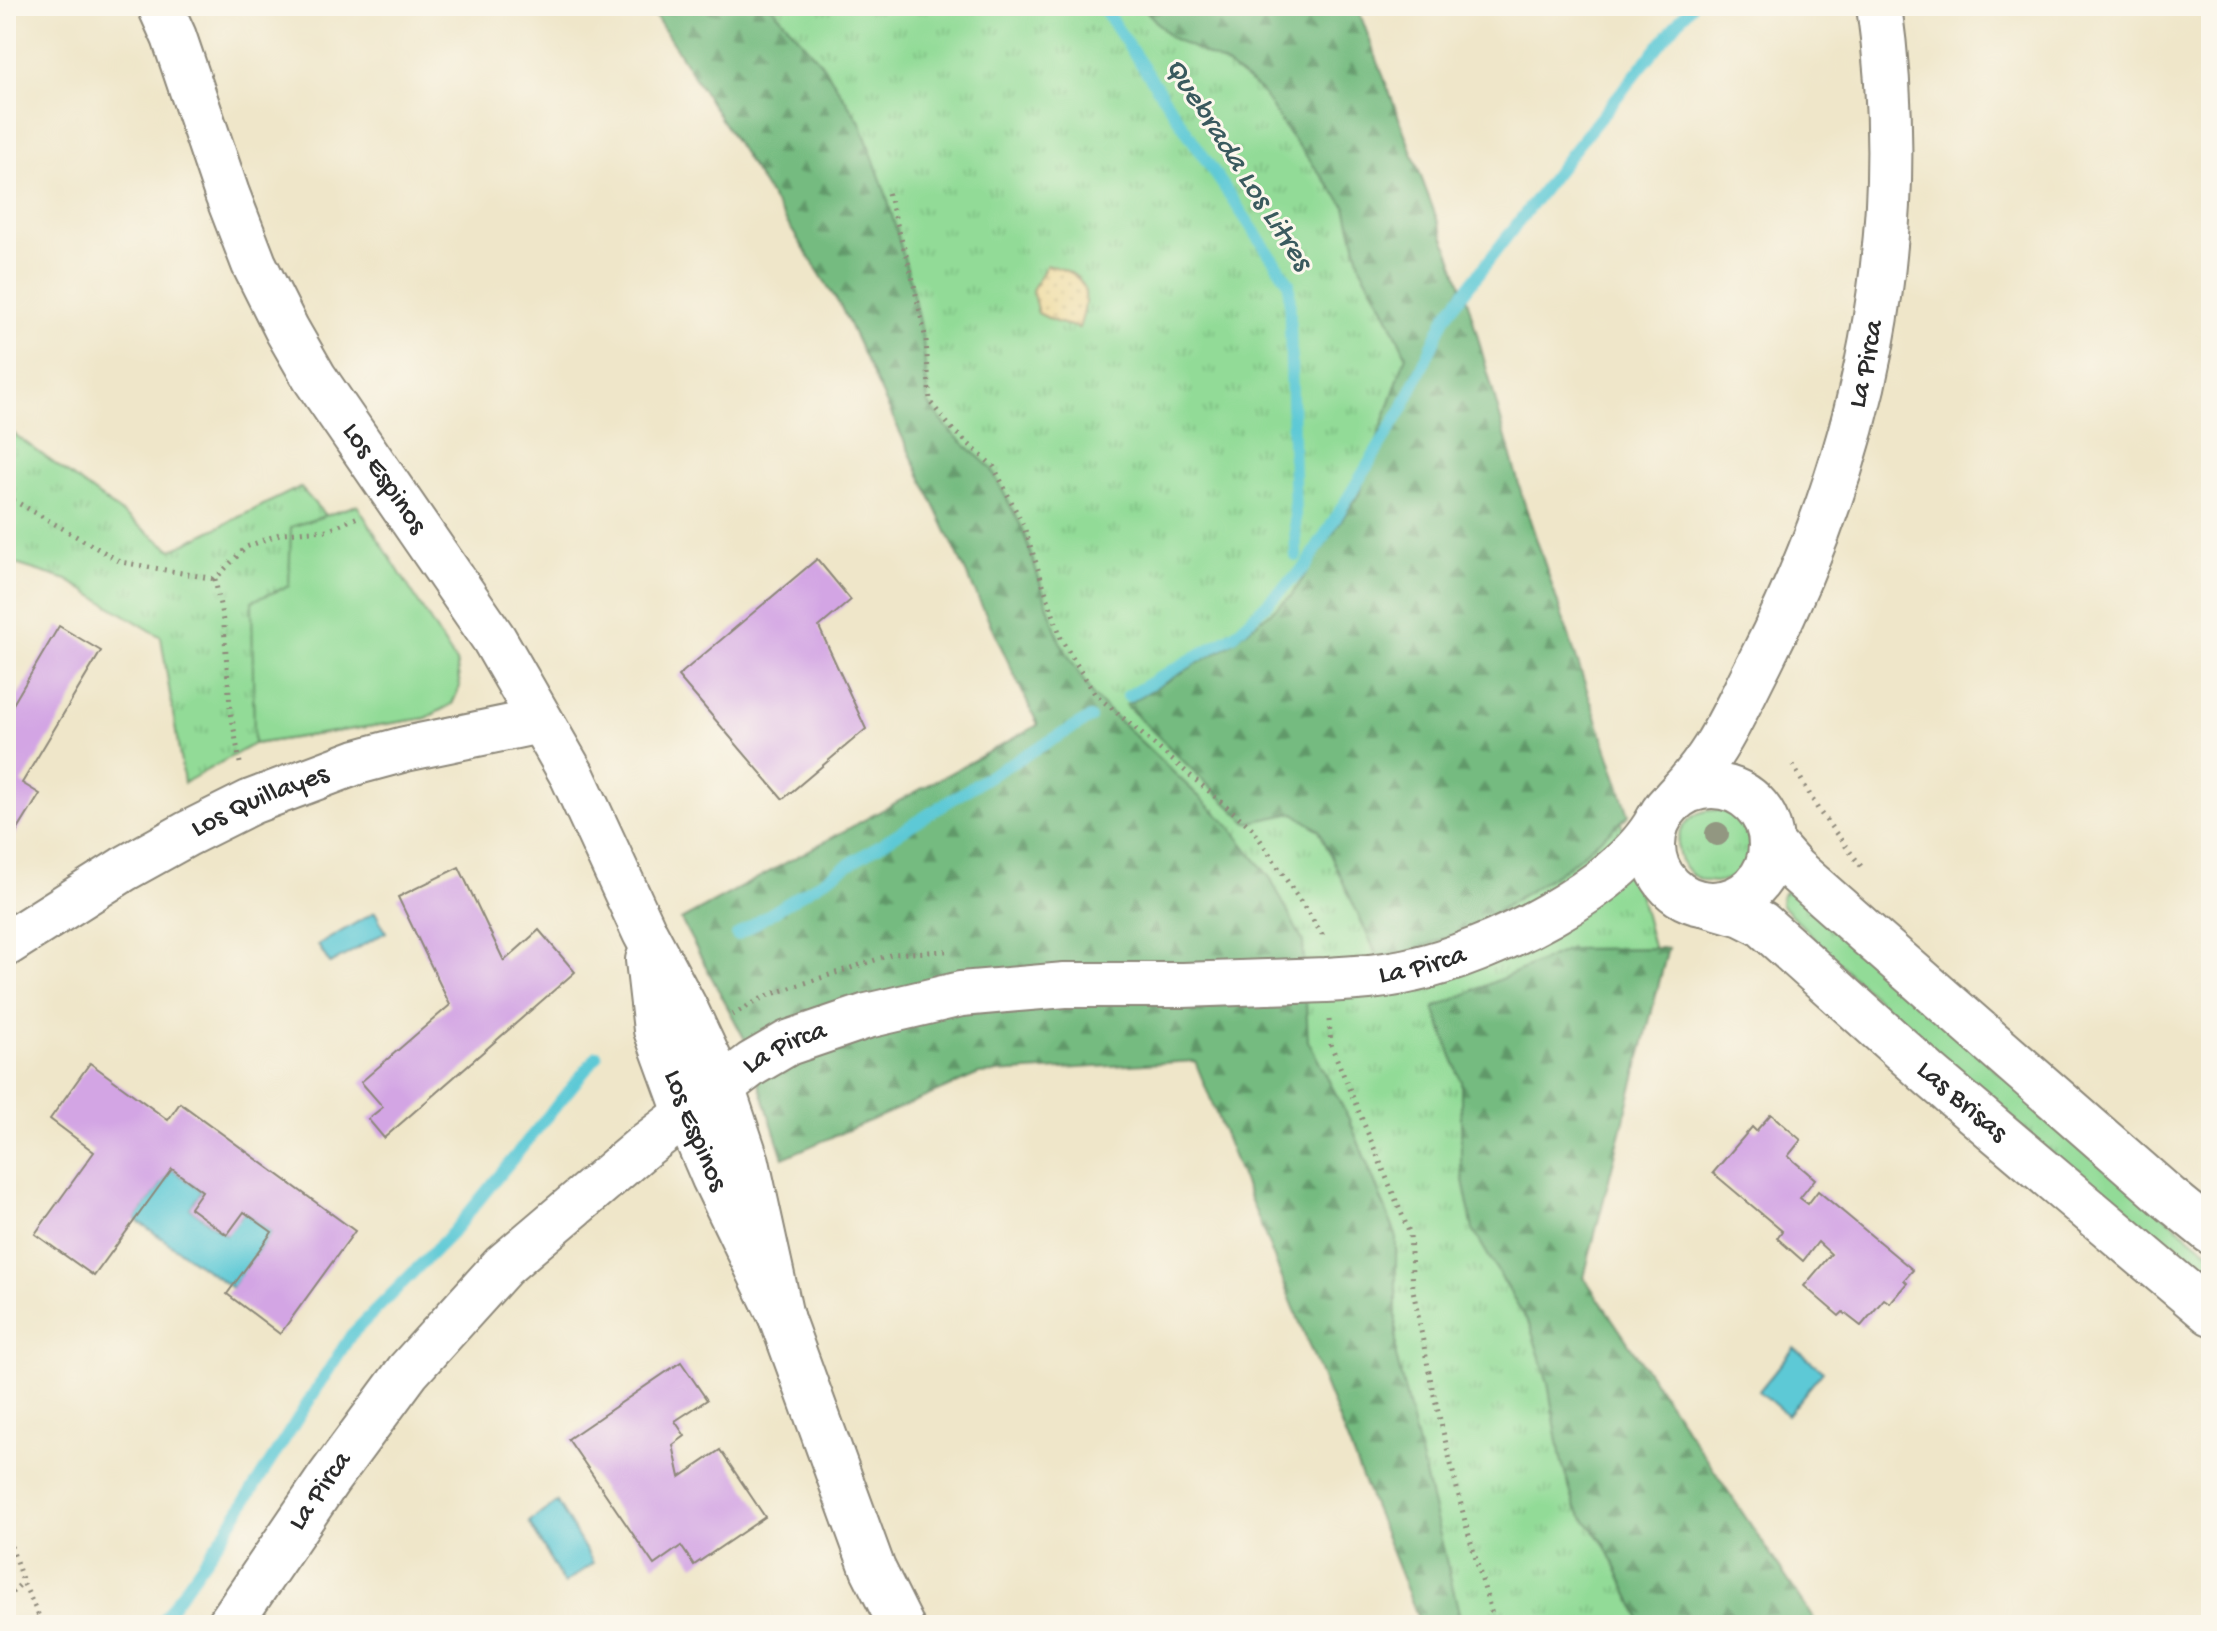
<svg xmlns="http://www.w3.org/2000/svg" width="2217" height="1631" viewBox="0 0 2217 1631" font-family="'Gochi Hand',sans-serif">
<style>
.grass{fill:url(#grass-tufts);stroke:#5e8361;stroke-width:2}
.forest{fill:url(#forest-firs);stroke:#507356;stroke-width:2}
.sand{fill:url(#sand-dots);stroke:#8c8264;stroke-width:2}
.park{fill:#92db97;stroke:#5e8361;stroke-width:2}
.water{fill:#5dc9d6;stroke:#447a80;stroke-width:2}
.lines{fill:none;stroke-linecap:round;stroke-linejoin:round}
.stream{stroke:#5dc9d6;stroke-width:12}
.building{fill:#d3a5e4}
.street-casing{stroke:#8d887a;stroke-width:48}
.path{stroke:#8d887a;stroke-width:5;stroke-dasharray:2 6;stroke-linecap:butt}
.street{stroke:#fff;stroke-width:44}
.tree{fill:#929781}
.labels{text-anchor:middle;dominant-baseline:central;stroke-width:6;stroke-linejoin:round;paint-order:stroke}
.street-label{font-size:28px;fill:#2b2b2b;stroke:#fbf7ec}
.water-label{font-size:30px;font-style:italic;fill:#3a5a5e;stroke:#fbf7ec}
</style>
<defs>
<pattern id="grass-tufts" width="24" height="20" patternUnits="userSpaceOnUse" patternTransform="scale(2)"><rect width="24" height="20" fill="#92db97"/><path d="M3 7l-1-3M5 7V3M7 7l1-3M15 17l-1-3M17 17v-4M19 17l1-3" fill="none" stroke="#7ebc82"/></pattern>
<pattern id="forest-firs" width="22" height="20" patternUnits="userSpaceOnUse" patternTransform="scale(2)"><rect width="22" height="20" fill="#75bb80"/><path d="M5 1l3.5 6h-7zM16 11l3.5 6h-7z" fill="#609869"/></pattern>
<pattern id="sand-dots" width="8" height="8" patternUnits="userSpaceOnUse" patternTransform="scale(2)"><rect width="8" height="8" fill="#eeda9e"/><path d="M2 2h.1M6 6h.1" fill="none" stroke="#cb8" stroke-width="1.8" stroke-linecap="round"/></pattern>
</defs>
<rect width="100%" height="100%" fill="#fbf7ec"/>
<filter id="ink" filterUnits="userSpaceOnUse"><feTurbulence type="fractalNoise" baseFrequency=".0125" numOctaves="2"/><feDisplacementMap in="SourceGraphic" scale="16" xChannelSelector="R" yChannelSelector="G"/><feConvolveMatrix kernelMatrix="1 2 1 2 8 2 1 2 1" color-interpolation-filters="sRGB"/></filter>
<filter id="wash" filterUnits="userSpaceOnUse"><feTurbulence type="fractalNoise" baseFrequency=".006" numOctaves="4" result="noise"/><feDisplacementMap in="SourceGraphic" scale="32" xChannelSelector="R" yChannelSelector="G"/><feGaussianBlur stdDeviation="1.8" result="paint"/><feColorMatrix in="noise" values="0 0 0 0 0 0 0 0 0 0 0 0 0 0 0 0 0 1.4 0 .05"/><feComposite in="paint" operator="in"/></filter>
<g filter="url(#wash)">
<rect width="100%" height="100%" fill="#efe6c9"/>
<g class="grass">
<path d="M 650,6 L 1355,6 L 1456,269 L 1497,514 L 1617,807 L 1657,962 L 1583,1277 L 1816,1625 L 1425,1625 L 1196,1057 L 841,306 Z"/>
<path d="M 6,428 L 172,550 L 300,487 L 456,662 L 460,686 L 452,704 L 426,718 L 254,744 L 184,783 L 161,637 L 67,580 L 6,561 Z"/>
<circle cx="1714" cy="846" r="36"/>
<path d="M 1789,889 L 2133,1190 L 2211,1254 L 2211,1288 L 1971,1085 L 1852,976 L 1781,905 L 1782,895 Z"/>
</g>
<g class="forest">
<path d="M 649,6 L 771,6 L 822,64 L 860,122 L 886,194 L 909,276 L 923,341 L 928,403 L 951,432 L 991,468 L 1022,528 L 1060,642 L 1093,696 L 1228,824 L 1271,879 L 1303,942 L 1308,1041 L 1349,1119 L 1396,1235 L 1396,1356 L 1462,1625 L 1421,1625 L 1195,1061 L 979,1074 L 783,1158 L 744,1038 L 681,920 L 1038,725 L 841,307 Z"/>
<path d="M 1142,6 L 1357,6 L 1468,302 L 1523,499 L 1629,815 L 1570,865 L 1468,930 L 1380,962 L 1319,830 L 1294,813 L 1247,823 L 1126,705 L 1228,646 L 1291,596 L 1359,494 L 1406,355 L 1383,306 L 1361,268 L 1346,207 L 1289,134 L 1261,91 L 1224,63 L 1170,37 Z"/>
<path d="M 1668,948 L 1584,1277 L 1818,1625 L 1643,1625 L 1605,1544 L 1575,1507 L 1561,1459 L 1548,1383 L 1530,1326 L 1473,1230 L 1461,1170 L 1461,1081 L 1434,1008 L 1569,949 Z"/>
</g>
<path class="sand" d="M 1047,265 C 1087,273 1092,290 1079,328 L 1056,322 L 1038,313 L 1032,290 Z"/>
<path class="park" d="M 357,505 L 456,662 L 460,686 L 452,704 L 426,718 L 254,744 L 252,601 L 289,586 L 291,527 Z"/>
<g class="water">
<path d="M 375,912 L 386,932 L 330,964 L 318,945 Z"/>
<path d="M 172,1169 L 202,1191 L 190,1208 L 226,1235 L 244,1212 L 272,1232 L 232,1288 L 135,1219 Z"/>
<path d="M 1794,1348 L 1823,1371 L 1787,1415 L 1759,1391 Z"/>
<path d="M 557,1502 L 593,1563 L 564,1584 L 529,1522 Z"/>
</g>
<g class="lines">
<g class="stream">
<path d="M 1102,6 L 1289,283 L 1296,556"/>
<path d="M 1128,696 L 1235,634 L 1306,566 L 1403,408 L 1446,316 L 1573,151 L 1691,6"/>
<path d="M 737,935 L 989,776 L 1090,718"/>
<path d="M 159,1625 L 228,1528 L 351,1335 L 452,1233 L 597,1056"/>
</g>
</g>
<g id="blocks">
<g class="building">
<path d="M 817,559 L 851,600 L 819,627 L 866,729 L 783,799 L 678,676 Z"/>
<path d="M 59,626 L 101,651 L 22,783 L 40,794 L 14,836 L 6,831 L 6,710 L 9,711 Z"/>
<path d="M 459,867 L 504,961 L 539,930 L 575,972 L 384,1138 L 368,1119 L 383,1107 L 361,1082 L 450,1005 L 398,897 Z"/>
<path d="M 90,1063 L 168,1120 L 180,1103 L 355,1231 L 280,1334 L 227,1294 L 272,1232 L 244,1212 L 227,1235 L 190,1208 L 202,1191 L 172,1169 L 94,1276 L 35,1234 L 94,1152 L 50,1119 Z"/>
<path d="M 1771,1114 L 1801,1140 L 1788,1156 L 1815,1179 L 1800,1198 L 1808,1204 L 1818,1191 L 1913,1270 L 1904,1280 L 1907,1283 L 1890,1303 L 1884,1299 L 1861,1326 L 1843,1312 L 1839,1316 L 1804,1286 L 1831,1254 L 1818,1242 L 1803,1261 L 1777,1238 L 1782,1231 L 1713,1173 L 1752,1127 L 1756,1131 Z"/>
<path d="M 681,1362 L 707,1400 L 675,1421 L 685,1436 L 673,1445 L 680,1477 L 720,1450 L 765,1517 L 694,1565 L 681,1546 L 654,1565 L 568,1439 Z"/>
</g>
</g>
</g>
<g filter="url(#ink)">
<use href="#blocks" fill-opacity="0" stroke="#8d887a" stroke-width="2"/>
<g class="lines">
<g class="street-casing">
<g id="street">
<path id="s1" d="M 160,6 L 174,37 L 227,194 L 254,264 L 287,330 L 314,377 L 494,639 L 572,775 L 645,933 L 685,1008 L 722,1087 L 747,1162 L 781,1317"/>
<circle cx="1712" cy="845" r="59"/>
<path id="s2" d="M 1674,799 C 1718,755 1732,716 1760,662 C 1865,457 1912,236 1879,6"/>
<path d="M 1771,843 L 1794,869 L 1871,937 L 2169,1198 L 2211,1232"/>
<path id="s3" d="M 1707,904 L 1742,914 L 1762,924 L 1931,1076 L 2211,1313"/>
<path id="s4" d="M 6,944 L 124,869 L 187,834 L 251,802 L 357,762 L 405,749 L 540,721"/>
<path id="s5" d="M 648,960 L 656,1030 L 687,1115 L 714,1178 L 781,1317 L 873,1569 L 901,1625"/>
<path id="s6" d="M 229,1625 L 329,1478 L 408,1371 L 503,1266 L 642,1148 L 752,1064 L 788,1043 L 867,1016 L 961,994 L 1065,985 L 1183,985 L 1326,980 C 1355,978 1383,977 1412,970 C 1487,954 1621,889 1658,820"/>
</g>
</g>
<g class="path">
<path d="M 888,193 L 912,276 L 926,340 L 930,402 L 953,430 L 994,467 L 1024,527 L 1062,641 L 1095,694 L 1253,829 L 1322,934 L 1322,939"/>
<path d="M 6,496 L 121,562 L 215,579"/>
<path d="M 240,763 L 230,707 L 224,626 L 215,579 L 246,547 L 282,533 L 328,530 L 360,516"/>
<path d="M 1793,765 L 1819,811 L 1864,870"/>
<path d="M 732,1015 L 766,996 L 893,954 L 946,951"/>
<path d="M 1329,1020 L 1331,1045 L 1410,1234 L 1413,1290 L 1432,1387 L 1466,1525 L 1495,1625"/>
<path d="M 6,1531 L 23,1582 L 43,1625"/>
<path d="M 6,1598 L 23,1582"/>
</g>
<use href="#street" class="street"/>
</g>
<circle class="tree" cx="1717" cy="834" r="12"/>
</g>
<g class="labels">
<g class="street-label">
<text stroke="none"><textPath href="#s2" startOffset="480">La Pirca</textPath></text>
<text stroke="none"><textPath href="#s1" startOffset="526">Los Espinos</textPath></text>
<text stroke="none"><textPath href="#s4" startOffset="292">Los Quillayes</textPath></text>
<text stroke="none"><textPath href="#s6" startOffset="1458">La Pirca</textPath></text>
<text stroke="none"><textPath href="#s6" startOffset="810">La Pirca</textPath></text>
<text stroke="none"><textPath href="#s3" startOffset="326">Las Brisas</textPath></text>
<text stroke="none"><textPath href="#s5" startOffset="178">Los Espinos</textPath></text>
<text stroke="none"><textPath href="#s6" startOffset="162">La Pirca</textPath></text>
</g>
<g class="water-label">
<text transform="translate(1237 165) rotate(57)">Quebrada Los Litres</text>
</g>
</g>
<rect width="2217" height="1631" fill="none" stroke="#fbf7ec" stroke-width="32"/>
</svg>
